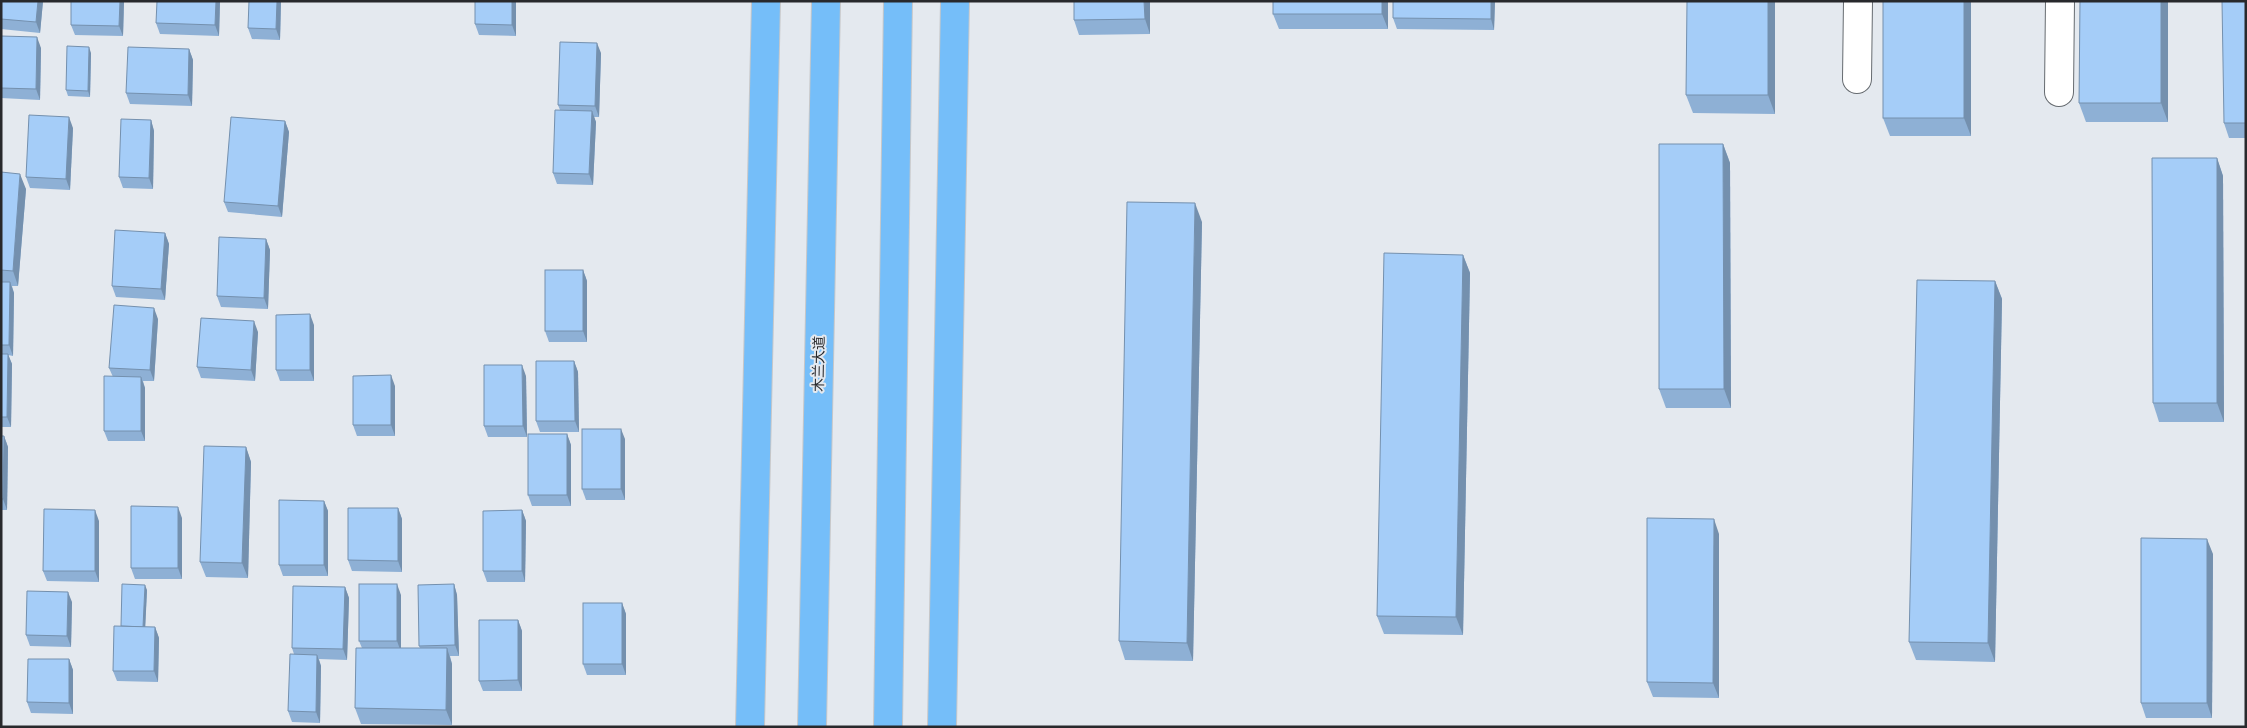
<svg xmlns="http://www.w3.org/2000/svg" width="2247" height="728" viewBox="0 0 2247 728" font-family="Karla,'Noto Sans SC',sans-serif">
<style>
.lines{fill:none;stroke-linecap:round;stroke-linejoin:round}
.minor-casing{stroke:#666b70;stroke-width:30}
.primary-casing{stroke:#c7c7c8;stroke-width:30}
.minor{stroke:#fff;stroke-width:28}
.primary{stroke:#75bef9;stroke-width:28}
.wall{fill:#8eb0d5}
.shaded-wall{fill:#7490ae}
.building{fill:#a5cdf8;stroke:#7490ae}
.labels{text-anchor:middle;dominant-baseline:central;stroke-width:4;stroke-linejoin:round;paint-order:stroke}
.street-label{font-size:14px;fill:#28292c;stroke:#e4e9ef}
</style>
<rect width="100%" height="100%" fill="#e4e9ef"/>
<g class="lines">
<g class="minor-casing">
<g id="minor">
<path d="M 1857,79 L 1858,1"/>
<path d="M 2059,92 L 2060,1"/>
</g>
</g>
<g class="primary-casing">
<g id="primary">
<path d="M 750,727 L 766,1"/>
<path d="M 812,727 L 826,1"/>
<path d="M 888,727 L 898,1"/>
<path d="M 942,727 L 955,1"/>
</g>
</g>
<use href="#minor" class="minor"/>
<use href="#primary" class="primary"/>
</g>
<g class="wall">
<path d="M 1,1 L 43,1 L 40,33 L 1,29 Z"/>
<path d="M 71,1 L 124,1 L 123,36 L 75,35 L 71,25 Z"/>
<path d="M 220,1 L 219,36 L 160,34 L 156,23 Z"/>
<path d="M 281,1 L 280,40 L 252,39 L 248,28 Z"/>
<path d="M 475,1 L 516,1 L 516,36 L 479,35 L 475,24 Z"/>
<path d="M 1074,1 L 1150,1 L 1150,34 L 1079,35 L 1074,20 Z"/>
<path d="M 1273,1 L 1388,1 L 1388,29 L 1279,29 L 1273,14 Z"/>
<path d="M 1495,1 L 1494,30 L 1397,29 L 1393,18 Z"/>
<path d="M 1775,1 L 1775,114 L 1693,113 L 1686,95 Z"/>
<path d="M 1971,1 L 1971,136 L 1890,136 L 1883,118 Z"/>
<path d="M 2080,1 L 2168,1 L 2168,122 L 2086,122 L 2079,103 Z"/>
<path d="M 2246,1 L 2246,138 L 2229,138 L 2224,123 Z"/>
<path d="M 1,36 L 41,48 L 40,100 L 1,98 Z"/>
<path d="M 189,49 L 193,60 L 192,106 L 130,104 L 126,93 Z"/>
<path d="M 91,53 L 90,97 L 68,96 L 66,90 Z"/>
<path d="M 601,53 L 599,117 L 594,117 L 596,122 L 593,185 L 557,184 L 553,173 L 560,110 L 558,105 Z"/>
<path d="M 151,120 L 154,131 L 153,189 L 123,188 L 119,177 Z"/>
<path d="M 285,121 L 289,132 L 282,217 L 228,212 L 224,202 Z"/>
<path d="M 73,128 L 70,190 L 30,188 L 26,177 Z"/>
<path d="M 1723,144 L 1730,163 L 1731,408 L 1666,408 L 1659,389 Z"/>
<path d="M 2217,158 L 2223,176 L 2224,422 L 2159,422 L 2153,403 Z"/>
<path d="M 1,172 L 26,189 L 18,286 L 12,286 L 14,293 L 13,356 L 8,355 L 12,364 L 11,427 L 1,427 Z"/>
<path d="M 1202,222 L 1193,661 L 1125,660 L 1119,641 Z"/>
<path d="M 165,233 L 169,244 L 165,300 L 116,297 L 112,286 Z"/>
<path d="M 266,239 L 270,250 L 268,309 L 221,307 L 217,296 Z"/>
<path d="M 1463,255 L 1470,273 L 1463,635 L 1384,634 L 1377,616 Z"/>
<path d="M 583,270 L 587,281 L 587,342 L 549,342 L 545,331 Z"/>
<path d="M 1995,281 L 2002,299 L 1995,662 L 1916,660 L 1909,642 Z"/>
<path d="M 158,319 L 154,381 L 143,381 L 145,388 L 145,441 L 108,441 L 104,431 L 113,377 L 109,368 Z"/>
<path d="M 314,325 L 314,381 L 280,381 L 276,370 Z"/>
<path d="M 258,332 L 255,381 L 201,378 L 197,367 Z"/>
<path d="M 574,361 L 578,372 L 579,432 L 540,432 L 536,421 Z"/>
<path d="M 526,376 L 527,437 L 488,437 L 484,426 Z"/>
<path d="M 395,386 L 395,436 L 357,436 L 353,425 Z"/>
<path d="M 567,434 L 571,445 L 571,506 L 532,506 L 528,495 Z"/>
<path d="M 1,436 L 4,436 L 8,447 L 7,510 L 1,510 Z"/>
<path d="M 625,439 L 625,500 L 586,500 L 582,489 Z"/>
<path d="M 246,447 L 251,462 L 248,578 L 206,577 L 200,562 Z"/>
<path d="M 324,501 L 328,511 L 328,576 L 283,576 L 279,565 Z"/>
<path d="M 398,508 L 402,519 L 402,572 L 352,571 L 348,560 Z"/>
<path d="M 522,510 L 526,521 L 525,582 L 487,582 L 483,571 Z"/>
<path d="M 182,518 L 182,579 L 135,579 L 131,568 Z"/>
<path d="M 99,521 L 99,582 L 47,581 L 43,571 Z"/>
<path d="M 1719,534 L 1719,698 L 1653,697 L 1647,682 Z"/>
<path d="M 2213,554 L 2212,718 L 2146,718 L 2141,703 Z"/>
<path d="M 454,584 L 457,595 L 459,656 L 450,656 L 452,664 L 452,725 L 361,724 L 355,708 L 362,648 L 359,641 L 401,595 L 401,648 L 420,648 L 419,646 Z"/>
<path d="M 345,587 L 349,598 L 347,660 L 319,659 L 321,666 L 320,723 L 292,722 L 288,711 L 294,654 L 292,648 Z"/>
<path d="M 147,590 L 145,627 L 155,627 L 159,638 L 158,682 L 117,681 L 113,671 L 121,626 Z"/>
<path d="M 72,602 L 71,647 L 30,646 L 26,635 Z"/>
<path d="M 622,603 L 626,614 L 626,675 L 587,675 L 583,664 Z"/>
<path d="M 518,620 L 522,631 L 522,691 L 483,691 L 479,681 Z"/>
<path d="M 69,659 L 73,670 L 73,714 L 31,713 L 27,702 Z"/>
</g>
<g class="shaded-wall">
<path d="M 38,1 L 43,1 L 40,33 L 36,22 Z"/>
<path d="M 120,1 L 124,1 L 123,36 L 119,26 Z"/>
<path d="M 216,1 L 220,1 L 219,36 L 215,25 Z"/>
<path d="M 277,1 L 281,1 L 280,40 L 276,29 Z"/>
<path d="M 512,1 L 516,1 L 516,36 L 512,25 Z"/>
<path d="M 1144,1 L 1150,1 L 1150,34 L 1145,19 Z"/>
<path d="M 1382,1 L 1388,1 L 1388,29 L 1382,14 Z"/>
<path d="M 1491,1 L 1495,1 L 1494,30 L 1491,19 Z"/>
<path d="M 1768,1 L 1775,1 L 1775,114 L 1768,95 Z"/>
<path d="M 1964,1 L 1971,1 L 1971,136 L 1964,118 Z"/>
<path d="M 2161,1 L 2168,1 L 2168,122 L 2161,103 Z"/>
<path d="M 37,37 L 41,48 L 40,100 L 36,89 Z"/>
<path d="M 597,43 L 601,53 L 599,117 L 595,106 Z"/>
<path d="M 89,47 L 91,53 L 90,97 L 88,91 Z"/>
<path d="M 189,49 L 193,60 L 192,106 L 188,95 Z"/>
<path d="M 592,111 L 596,122 L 593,185 L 589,174 Z"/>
<path d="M 69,117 L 73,128 L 70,190 L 66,179 Z"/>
<path d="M 151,120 L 154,131 L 153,189 L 149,178 Z"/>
<path d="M 285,121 L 289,132 L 282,217 L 278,206 Z"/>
<path d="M 1723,144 L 1730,163 L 1731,408 L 1724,389 Z"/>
<path d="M 2217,158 L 2223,176 L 2224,422 L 2217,403 Z"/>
<path d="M 20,174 L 26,189 L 18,286 L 13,271 Z"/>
<path d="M 1195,203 L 1202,222 L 1193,661 L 1187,643 Z"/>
<path d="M 165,233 L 169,244 L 165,300 L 161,289 Z"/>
<path d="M 266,239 L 270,250 L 268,309 L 264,298 Z"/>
<path d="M 1463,255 L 1470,273 L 1463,635 L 1456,617 Z"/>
<path d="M 583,270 L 587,281 L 587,342 L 583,331 Z"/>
<path d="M 1995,281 L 2002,299 L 1995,662 L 1988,643 Z"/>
<path d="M 10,282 L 14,293 L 13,356 L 9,345 Z"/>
<path d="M 154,308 L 158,319 L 154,381 L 150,370 Z"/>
<path d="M 310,314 L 314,325 L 314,381 L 310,370 Z"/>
<path d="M 254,321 L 258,332 L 255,381 L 251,370 Z"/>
<path d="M 8,354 L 12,364 L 11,427 L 7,417 Z"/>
<path d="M 574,361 L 578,372 L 579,432 L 575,421 Z"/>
<path d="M 522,365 L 526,376 L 527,437 L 523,426 Z"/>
<path d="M 391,375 L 395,386 L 395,436 L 391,425 Z"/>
<path d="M 141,377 L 145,388 L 145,441 L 141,431 Z"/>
<path d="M 621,429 L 625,439 L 625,500 L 621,489 Z"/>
<path d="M 567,434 L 571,445 L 571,506 L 567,495 Z"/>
<path d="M 4,436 L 8,447 L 7,510 L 3,499 Z"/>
<path d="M 246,447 L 251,462 L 248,578 L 242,563 Z"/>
<path d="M 324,501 L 328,511 L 328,576 L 324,565 Z"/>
<path d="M 178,507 L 182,518 L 182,579 L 178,568 Z"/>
<path d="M 398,508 L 402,519 L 402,572 L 398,561 Z"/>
<path d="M 95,510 L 99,521 L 99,582 L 95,571 Z"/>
<path d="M 522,510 L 526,521 L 525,582 L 522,571 Z"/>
<path d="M 1714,519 L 1719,534 L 1719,698 L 1713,683 Z"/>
<path d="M 2207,539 L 2213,554 L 2212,718 L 2207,703 Z"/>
<path d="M 397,584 L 401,595 L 401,652 L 397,641 Z"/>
<path d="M 454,584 L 457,595 L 459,656 L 455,645 Z"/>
<path d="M 145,585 L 147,590 L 145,632 L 143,627 Z"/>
<path d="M 345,587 L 349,598 L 347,660 L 343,649 Z"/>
<path d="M 68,592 L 72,602 L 71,647 L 67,636 Z"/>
<path d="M 622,603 L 626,614 L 626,675 L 622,664 Z"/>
<path d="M 518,620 L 522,631 L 522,691 L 518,680 Z"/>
<path d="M 155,627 L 159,638 L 158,682 L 154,671 Z"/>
<path d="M 447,648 L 452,664 L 452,725 L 446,710 Z"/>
<path d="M 317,655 L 321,666 L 320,723 L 316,712 Z"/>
<path d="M 69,659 L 73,670 L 73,714 L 69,703 Z"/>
</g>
<g class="building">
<path d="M 1,1 L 38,1 L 36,22 L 1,19 Z"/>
<path d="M 71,1 L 120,1 L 119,26 L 71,25 Z"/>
<path d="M 157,1 L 216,1 L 215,25 L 156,23 Z"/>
<path d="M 249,1 L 277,1 L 276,29 L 248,28 Z"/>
<path d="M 475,1 L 512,1 L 512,25 L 475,24 Z"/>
<path d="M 1074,1 L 1144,1 L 1145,19 L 1074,20 Z"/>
<rect x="1273" y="1" width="109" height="13"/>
<path d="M 1393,1 L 1491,1 L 1491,19 L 1393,18 Z"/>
<path d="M 1687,1 L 1768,1 L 1768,95 L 1686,95 Z"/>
<rect x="1883" y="1" width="81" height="117"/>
<path d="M 2080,1 L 2161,1 L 2161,103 L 2079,103 Z"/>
<path d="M 2222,1 L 2246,1 L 2246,123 L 2224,123 Z"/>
<path d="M 1,36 L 37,37 L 36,89 L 1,88 Z"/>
<path d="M 560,42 L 597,43 L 595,106 L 558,105 Z"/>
<path d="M 67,46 L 89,47 L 88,91 L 66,90 Z"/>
<path d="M 128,47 L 189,49 L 188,95 L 126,93 Z"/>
<path d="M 555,110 L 592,111 L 589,174 L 553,173 Z"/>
<path d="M 29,115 L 69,117 L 66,179 L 26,177 Z"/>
<path d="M 231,117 L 285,121 L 278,206 L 224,202 Z"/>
<path d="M 121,119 L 151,120 L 149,178 L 119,177 Z"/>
<path d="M 1659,144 L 1723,144 L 1724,389 L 1659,389 Z"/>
<path d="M 2152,158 L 2217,158 L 2217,403 L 2153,403 Z"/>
<path d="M 1,172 L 20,174 L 13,271 L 1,270 Z"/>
<path d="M 1127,202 L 1195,203 L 1187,643 L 1119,641 Z"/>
<path d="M 115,230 L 165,233 L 161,289 L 112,286 Z"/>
<path d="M 219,237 L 266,239 L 264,298 L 217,296 Z"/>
<path d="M 1384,253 L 1463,255 L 1456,617 L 1377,616 Z"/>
<rect x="545" y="270" width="38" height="61"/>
<path d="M 1917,280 L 1995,281 L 1988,643 L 1909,642 Z"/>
<path d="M 1,282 L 10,282 L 9,345 L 1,345 Z"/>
<path d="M 114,305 L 154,308 L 150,370 L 109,368 Z"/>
<path d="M 310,314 L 310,370 L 276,370 L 276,315 Z"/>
<path d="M 201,318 L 254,321 L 251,370 L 197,367 Z"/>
<path d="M 1,354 L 8,354 L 7,417 L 1,417 Z"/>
<path d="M 536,361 L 574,361 L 575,421 L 536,421 Z"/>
<path d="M 484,365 L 522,365 L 523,426 L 484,426 Z"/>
<path d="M 391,375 L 391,425 L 353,425 L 353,376 Z"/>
<path d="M 104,376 L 141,377 L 141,431 L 104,431 Z"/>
<rect x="582" y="429" width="39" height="60"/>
<rect x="528" y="434" width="39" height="61"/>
<path d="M 1,436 L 4,436 L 3,499 L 1,499 Z"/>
<path d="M 204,446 L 246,447 L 242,563 L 200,562 Z"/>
<path d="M 279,500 L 324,501 L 324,565 L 279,565 Z"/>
<path d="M 131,506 L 178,507 L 178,568 L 131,568 Z"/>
<path d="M 348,508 L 398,508 L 398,561 L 348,560 Z"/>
<path d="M 44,509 L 95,510 L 95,571 L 43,571 Z"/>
<path d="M 522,510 L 522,571 L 483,571 L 483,511 Z"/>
<path d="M 1647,518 L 1714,519 L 1713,683 L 1647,682 Z"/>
<path d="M 2141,538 L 2207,539 L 2207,703 L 2141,703 Z"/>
<path d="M 122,584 L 145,585 L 143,627 L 121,626 Z"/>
<rect x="359" y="584" width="38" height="57"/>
<path d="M 454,584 L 455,645 L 419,646 L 418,585 Z"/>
<path d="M 293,586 L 345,587 L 343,649 L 292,648 Z"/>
<path d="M 27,591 L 68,592 L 67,636 L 26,635 Z"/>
<rect x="583" y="603" width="39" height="61"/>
<path d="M 479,620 L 518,620 L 518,680 L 479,681 Z"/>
<path d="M 114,626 L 155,627 L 154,671 L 113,671 Z"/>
<path d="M 356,648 L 447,648 L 446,710 L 355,708 Z"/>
<path d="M 290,654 L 317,655 L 316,712 L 288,711 Z"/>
<path d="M 28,659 L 69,659 L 69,703 L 27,702 Z"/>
</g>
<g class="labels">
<g class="street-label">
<text transform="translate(819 364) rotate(-89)">木兰大道</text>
</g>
</g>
<rect width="2247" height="728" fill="none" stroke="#28292c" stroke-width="5"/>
</svg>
